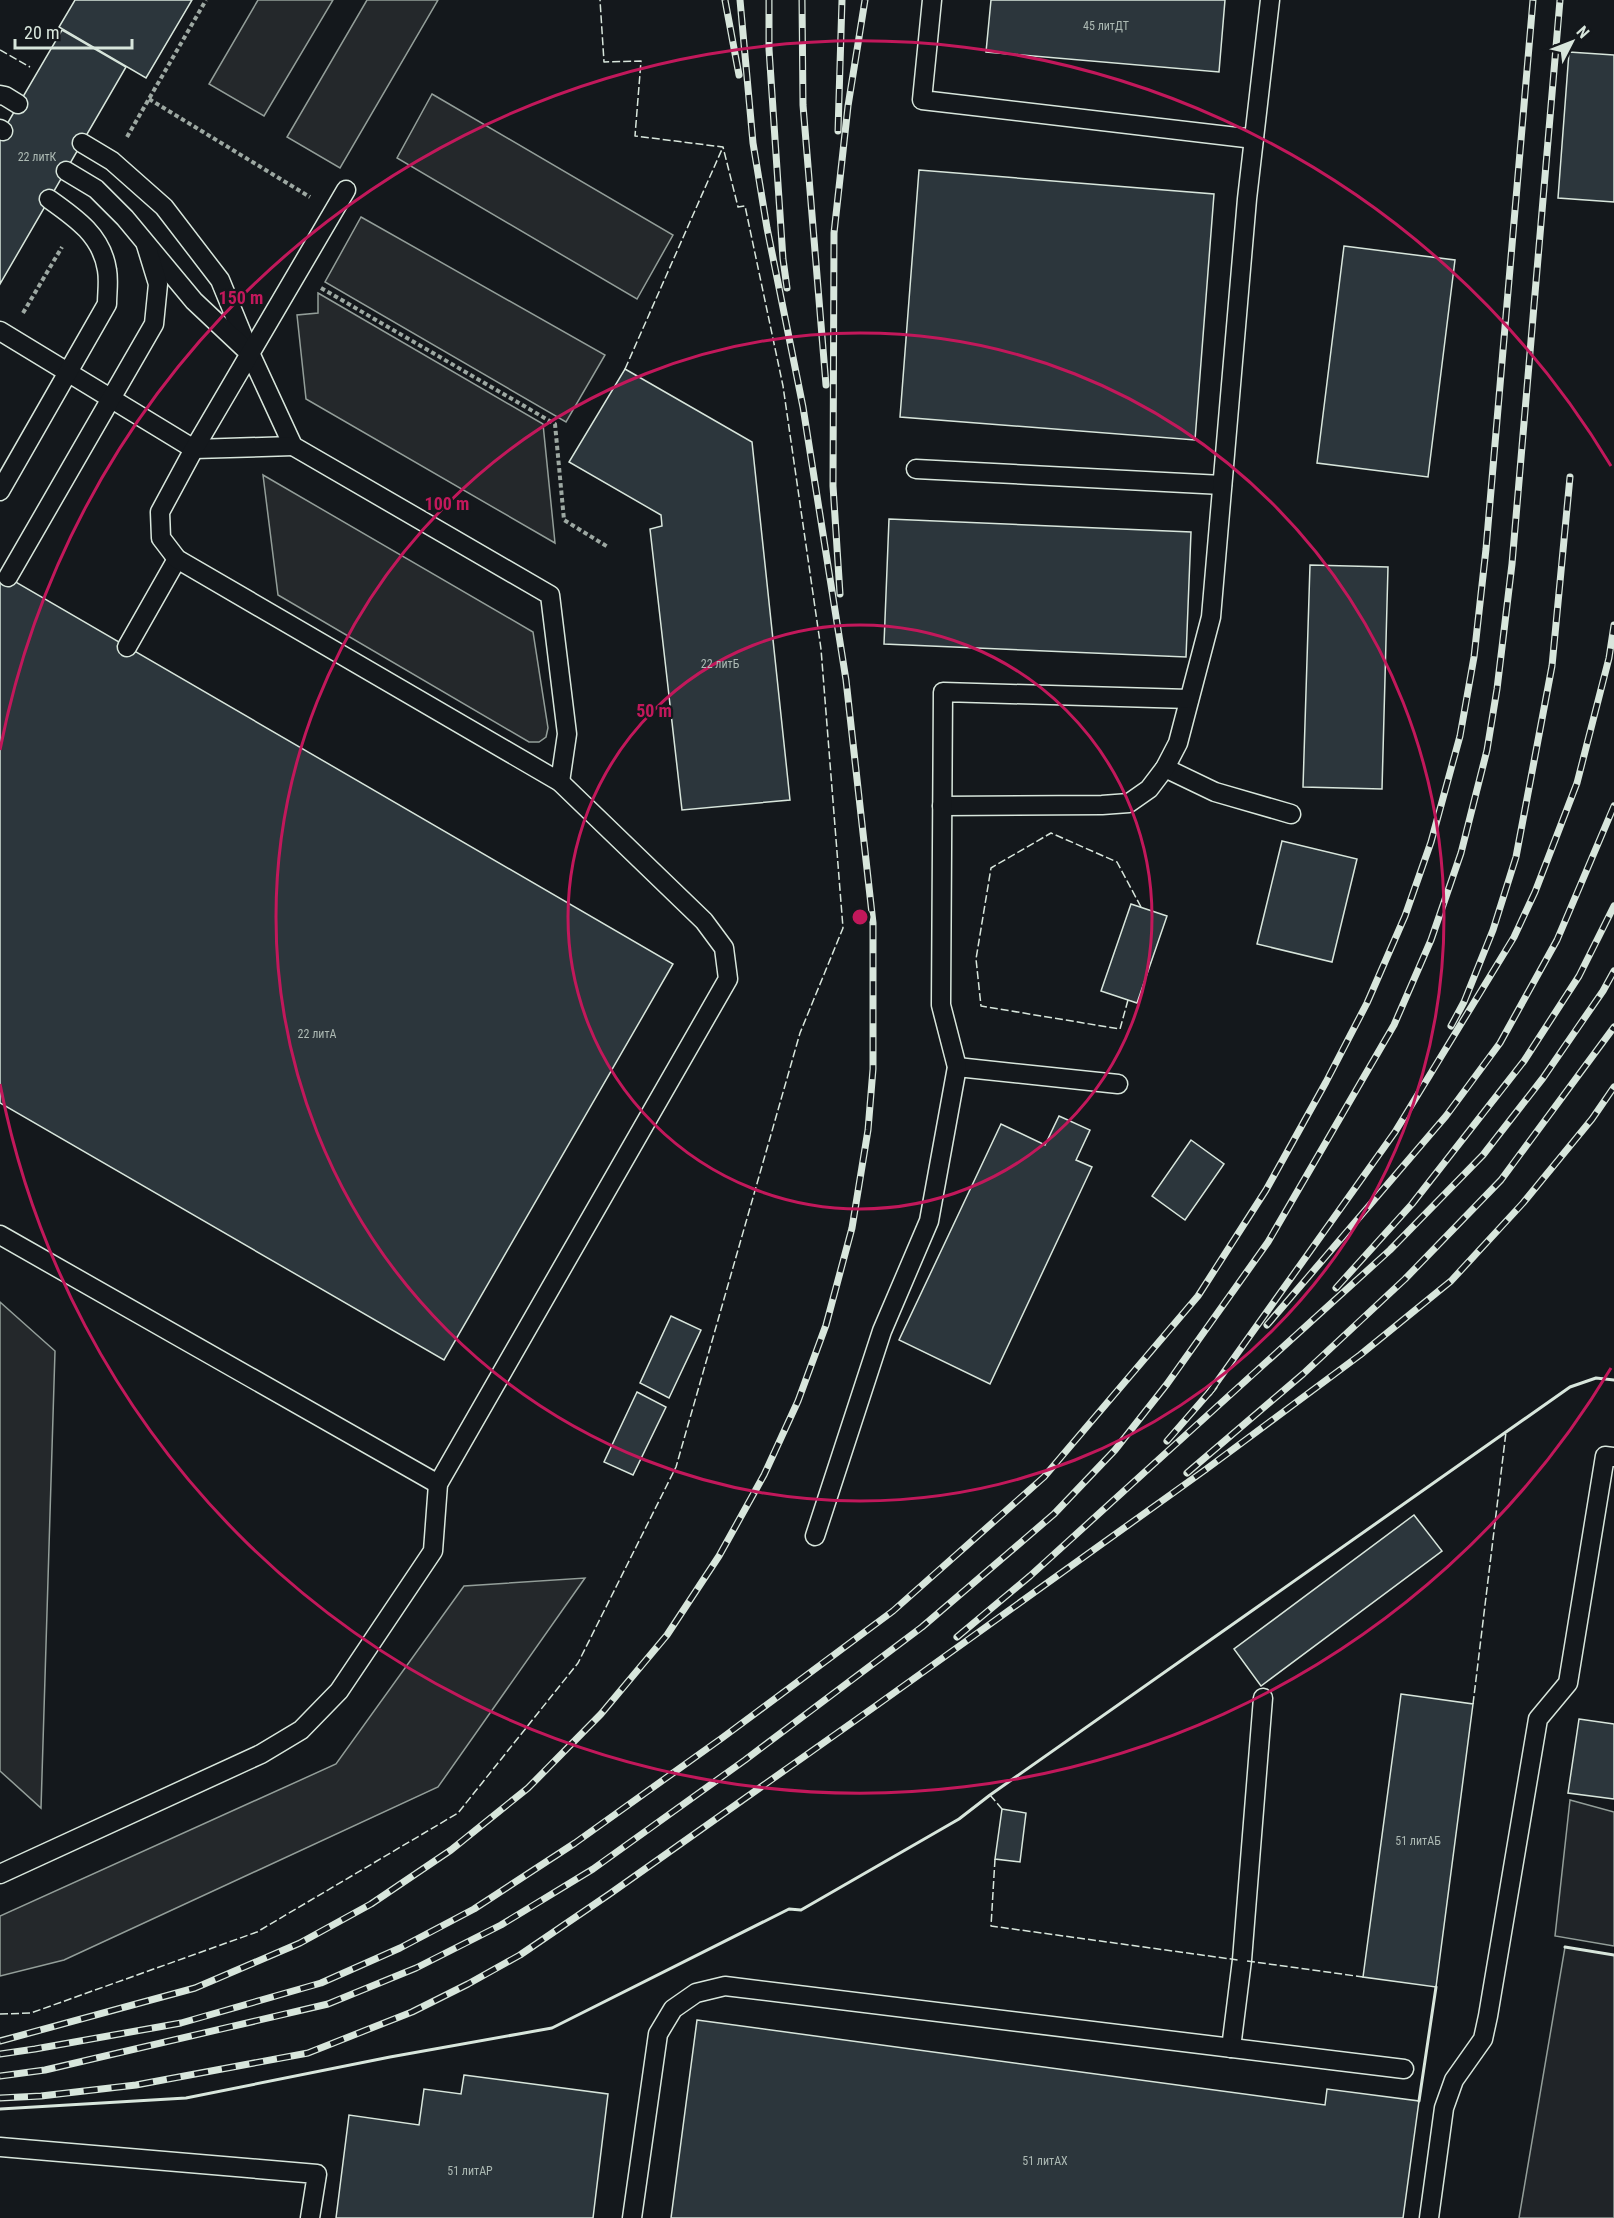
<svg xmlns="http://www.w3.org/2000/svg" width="1614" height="2218" viewBox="0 0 1614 2218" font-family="'Roboto Condensed',sans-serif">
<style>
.green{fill:#202428;stroke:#939e99;stroke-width:1.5}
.parking{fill:#24282b;stroke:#939e99;stroke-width:1.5}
.building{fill:#2c363c;stroke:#d8e6dc;stroke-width:1.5}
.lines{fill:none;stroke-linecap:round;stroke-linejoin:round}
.lane-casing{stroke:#d8e6dc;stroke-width:21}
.path{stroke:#9da8a2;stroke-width:4;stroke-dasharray:4.5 3;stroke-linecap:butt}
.lane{stroke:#14181c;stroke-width:18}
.rail-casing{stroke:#d8e6dc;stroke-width:7}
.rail{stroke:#14181c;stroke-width:4.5;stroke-dasharray:14;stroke-linecap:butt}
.fence{stroke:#d8e6dc;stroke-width:1.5;stroke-dasharray:8 3;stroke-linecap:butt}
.wall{stroke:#d8e6dc;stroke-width:3}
.ring{fill:none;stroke:#c2185b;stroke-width:3}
.labels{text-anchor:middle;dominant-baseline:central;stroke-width:4.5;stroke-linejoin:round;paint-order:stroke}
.number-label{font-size:12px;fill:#adbab4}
.centre{fill:#c2185b;stroke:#14181c;stroke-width:3}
.ring-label{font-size:18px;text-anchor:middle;font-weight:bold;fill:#c2185b;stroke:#14181c;stroke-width:4.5;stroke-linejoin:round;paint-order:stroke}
</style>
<rect width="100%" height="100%" fill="#14181c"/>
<g class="green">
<path d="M 1570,1800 L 1614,1812 L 1614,1946 L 1555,1936 Z"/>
<path d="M 1565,1947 L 1614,1955 L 1614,2218 L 1519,2218 Z"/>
</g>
<g class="parking">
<path d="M 258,0 L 333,0 L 264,116 L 209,84 Z"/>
<path d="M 367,0 L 438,0 L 340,168 L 287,137 Z"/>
<path d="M 432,94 L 673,235 L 637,299 L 397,158 Z"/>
<path d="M 361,217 L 605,355 L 566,422 L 325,282 Z"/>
<path d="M 318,293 L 543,424 L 555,543 L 306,399 L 297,315 L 318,313 Z"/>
<path d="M 263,475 L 533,632 L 548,728 L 546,737 L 539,742 L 529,742 L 278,595 Z"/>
<path d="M 0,1302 L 55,1351 L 41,1808 L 0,1771 Z"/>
<path d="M 585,1578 L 438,1787 L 64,1960 L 0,1976 L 0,1916 L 336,1764 L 464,1586 Z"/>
</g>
<g class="building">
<path d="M 75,0 L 192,0 L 146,78 L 59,27 Z"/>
<path d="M 991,0 L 1225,0 L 1219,72 L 986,52 Z"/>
<path d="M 62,30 L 126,67 L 0,284 L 0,136 Z"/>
<path d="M 1569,52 L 1614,55 L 1614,202 L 1558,198 Z"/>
<path d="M 919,170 L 1214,194 L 1195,440 L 900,417 Z"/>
<path d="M 1344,246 L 1455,260 L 1428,477 L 1317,463 Z"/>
<path d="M 625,369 L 752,442 L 790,800 L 682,810 L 650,529 L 662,526 L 661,515 L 569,462 Z"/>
<path d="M 889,519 L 1191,532 L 1186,657 L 884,644 Z"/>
<path d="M 1310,565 L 1388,567 L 1382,789 L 1303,787 Z"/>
<path d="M 0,573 L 673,964 L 444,1360 L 0,1103 Z"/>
<path d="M 1282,841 L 1357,859 L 1332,962 L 1257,944 Z"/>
<path d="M 1131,904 L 1167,916 L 1137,1003 L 1101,991 Z"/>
<path d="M 1059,1116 L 1090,1130 L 1076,1160 L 1092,1167 L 990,1384 L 899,1340 L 1001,1124 L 1045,1145 Z"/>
<path d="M 1191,1140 L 1224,1164 L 1185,1220 L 1152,1196 Z"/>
<path d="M 671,1316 L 701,1330 L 669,1398 L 640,1383 Z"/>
<path d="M 637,1392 L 666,1407 L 633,1475 L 604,1462 Z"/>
<path d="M 1414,1515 L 1442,1551 L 1261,1686 L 1234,1649 Z"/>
<path d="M 1401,1694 L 1473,1704 L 1436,1987 L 1363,1977 Z"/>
<path d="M 1579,1719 L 1614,1724 L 1614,1799 L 1568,1793 Z"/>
<path d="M 1002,1809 L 1026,1813 L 1020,1862 L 995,1859 Z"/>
<path d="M 697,2020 L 1325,2105 L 1327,2089 L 1419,2101 L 1403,2218 L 671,2218 Z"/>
<path d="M 464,2075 L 608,2094 L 593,2218 L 336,2218 L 349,2115 L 419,2125 L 424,2089 L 461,2094 Z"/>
</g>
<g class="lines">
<g class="lane-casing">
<g id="lane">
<path d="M 932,0 L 922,100 L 1254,139"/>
<path d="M 0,95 L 5,96 L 18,104"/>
<path d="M 0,129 L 3,131"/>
<path d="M 82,143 L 112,161 L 164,207 L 220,280 L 250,353 L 293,446 L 550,595 L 567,734 L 560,782"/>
<path d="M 66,171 L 96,189 L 125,218 L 194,301 L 244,348"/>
<path d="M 0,331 L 194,449 L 293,446"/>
<path d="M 916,469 L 1222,485"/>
<path d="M 0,491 L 107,304 C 107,293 109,281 107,270 C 102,236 76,218 49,199"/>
<path d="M 8,577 L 154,324 L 158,284 L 146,245"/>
<path d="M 127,647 L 177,559"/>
<path d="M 1165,768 L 1215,792 L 1291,814"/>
<path d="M 942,806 L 1102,805 L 1129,803 L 1149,789 L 1165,768 L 1178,743 L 1211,617 L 1247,199 L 1270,0"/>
<path d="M 957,1067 L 1118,1084"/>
<path d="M 0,1235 L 438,1484"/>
<path d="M 815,1536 L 882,1331 L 929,1221 L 957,1067 L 941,1005 L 943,692 L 1189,699"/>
<path d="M 0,1874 L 261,1754 L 301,1730 L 339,1691 L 433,1551 L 438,1484 L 728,979 L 724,948 L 704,921 L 560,782 L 177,559 L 161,538 L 160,512 L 194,449 L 346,190"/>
<path d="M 1231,2048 L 1242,1960 L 1263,1698"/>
<path d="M 0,2147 L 317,2174 L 310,2218"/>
<path d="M 632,2218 L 658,2034 L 673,2009 L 696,1993 L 725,1986 L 1404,2069"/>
<path d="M 1429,2218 L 1444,2108 L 1454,2080 L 1483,2039 L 1488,2016 L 1538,1719 L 1568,1683 L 1605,1456 L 1614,1457"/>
</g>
</g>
<g class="path">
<path d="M 149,99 L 310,197"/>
<path d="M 127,137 L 206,0"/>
<path d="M 321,288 L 555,424 L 564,520 L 608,547"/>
<path d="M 23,313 L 62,247"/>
</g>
<use href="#lane" class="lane"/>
<g class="rail-casing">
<g id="rail">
<path d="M 725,0 L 739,75"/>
<path d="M 769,0 L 769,49 L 783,259 L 787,288"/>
<path d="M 802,0 L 803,105 L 826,385"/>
<path d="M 838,131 L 842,0"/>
<path d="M 840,594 L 833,486 L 834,233 L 848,106 L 865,0"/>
<path d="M 1451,1026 L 1464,1002 L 1493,930 L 1516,857 L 1552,666 L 1570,477"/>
<path d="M 1336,1288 L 1412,1204 L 1524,1061 L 1579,976 L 1614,906"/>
<path d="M 1267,1325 L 1446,1116 L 1500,1043 L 1557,940 L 1614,806"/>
<path d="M 1209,1393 L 1395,1132 L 1514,937 L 1535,892 L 1577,783 L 1609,658 L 1614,625"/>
<path d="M 1167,1441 L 1214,1387"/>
<path d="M 1187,1473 L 1303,1374 L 1405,1279 L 1501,1180 L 1614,1027"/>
<path d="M 957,1637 L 1030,1576 L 1390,1250 L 1483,1155 L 1543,1078 L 1603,991 L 1614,971"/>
<path d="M 0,2041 L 195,1988 L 300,1943 L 371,1904 L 451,1850 L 528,1788 L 601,1714 L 667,1635 L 719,1556 L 764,1475 L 798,1401 L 826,1325 L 852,1228 L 868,1130 L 873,1069 L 873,923 L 846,680 L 803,407 L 767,228 L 753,143 L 740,0"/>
<path d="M 0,2054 L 35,2049 L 181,2023 L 321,1983 L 400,1948 L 474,1909 L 575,1843 L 722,1738 L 893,1611 L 1044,1477 L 1198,1296 L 1266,1190 L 1326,1082 L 1367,1003 L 1405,916 L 1431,842 L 1460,736 L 1474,657 L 1486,549 L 1533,0"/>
<path d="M 0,2076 L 45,2070 L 328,2004 L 416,1968 L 501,1925 L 593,1869 L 745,1760 L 922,1627 L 1054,1514 L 1115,1450 L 1167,1384 L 1268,1242 L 1394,1025 L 1431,940 L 1461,853 L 1487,750 L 1497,689 L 1512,564 L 1560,0"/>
<path d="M 0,2098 L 41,2096 L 136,2085 L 308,2053 L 412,2012 L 468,1984 L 520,1955 L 611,1893 L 877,1705 L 1205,1470 L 1360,1355 L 1451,1281 L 1523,1203 L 1592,1119 L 1614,1087"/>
</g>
</g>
<use href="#rail" class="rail"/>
<g class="fence">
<path d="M 0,50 L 30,67"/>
<path d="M 625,369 L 723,147"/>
<path d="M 1128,1000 L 1120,1029 L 981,1006 L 976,959 L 991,868 L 1051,833 L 1117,862 L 1141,907"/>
<path d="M 1473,1704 L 1506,1432"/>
<path d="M 990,1795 L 1002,1809"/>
<path d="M 995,1859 L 991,1926 L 1238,1960"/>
<path d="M 1247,1961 L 1363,1977"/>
<path d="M 0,2014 L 31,2013 L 257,1932 L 458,1813 L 578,1663 L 676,1467 L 800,1033 L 843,928 L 821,649 L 783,386 L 745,206 L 738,207 L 723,147 L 635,136 L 641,61 L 604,62 L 600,0"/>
</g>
<g class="wall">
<path d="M 1565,1947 L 1614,1955"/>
<path d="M 1419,2101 L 1436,1987"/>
<path d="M 0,2109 L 186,2098 L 390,2057 L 552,2028 L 789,1909 L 801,1910 L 959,1819 L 990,1795 L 1570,1387 L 1596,1378 L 1614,1380"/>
</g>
</g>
<g class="ring">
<circle cx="860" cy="917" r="292"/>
<circle cx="860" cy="917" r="584"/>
<path d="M1611 1368A876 876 0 0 1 0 1084M0 750A876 876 0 0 1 1611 466"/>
</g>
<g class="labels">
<g class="number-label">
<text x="1106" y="26">45 литДТ</text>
<text x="37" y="157">22 литК</text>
<text x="720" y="664">22 литБ</text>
<text x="317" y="1034">22 литА</text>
<text x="1418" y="1841">51 литАБ</text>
<text x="1045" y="2161">51 литАХ</text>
<text x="470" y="2171">51 литАР</text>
</g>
</g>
<circle cx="860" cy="917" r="9" class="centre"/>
<g class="ring-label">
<text x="241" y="304">150 m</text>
<text x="447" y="510">100 m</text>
<text x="654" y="717">50 m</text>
</g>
<g transform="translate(1572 42) rotate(48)" stroke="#14181c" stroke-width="4.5" paint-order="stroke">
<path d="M0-4.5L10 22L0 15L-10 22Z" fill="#d8e6dc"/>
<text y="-9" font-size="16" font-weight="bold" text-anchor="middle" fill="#d8e6dc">N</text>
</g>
<path d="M15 39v9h117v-9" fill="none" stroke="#d8e6dc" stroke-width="3"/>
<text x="24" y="39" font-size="18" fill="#d8e6dc" stroke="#14181c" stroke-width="4.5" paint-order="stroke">20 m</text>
</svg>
